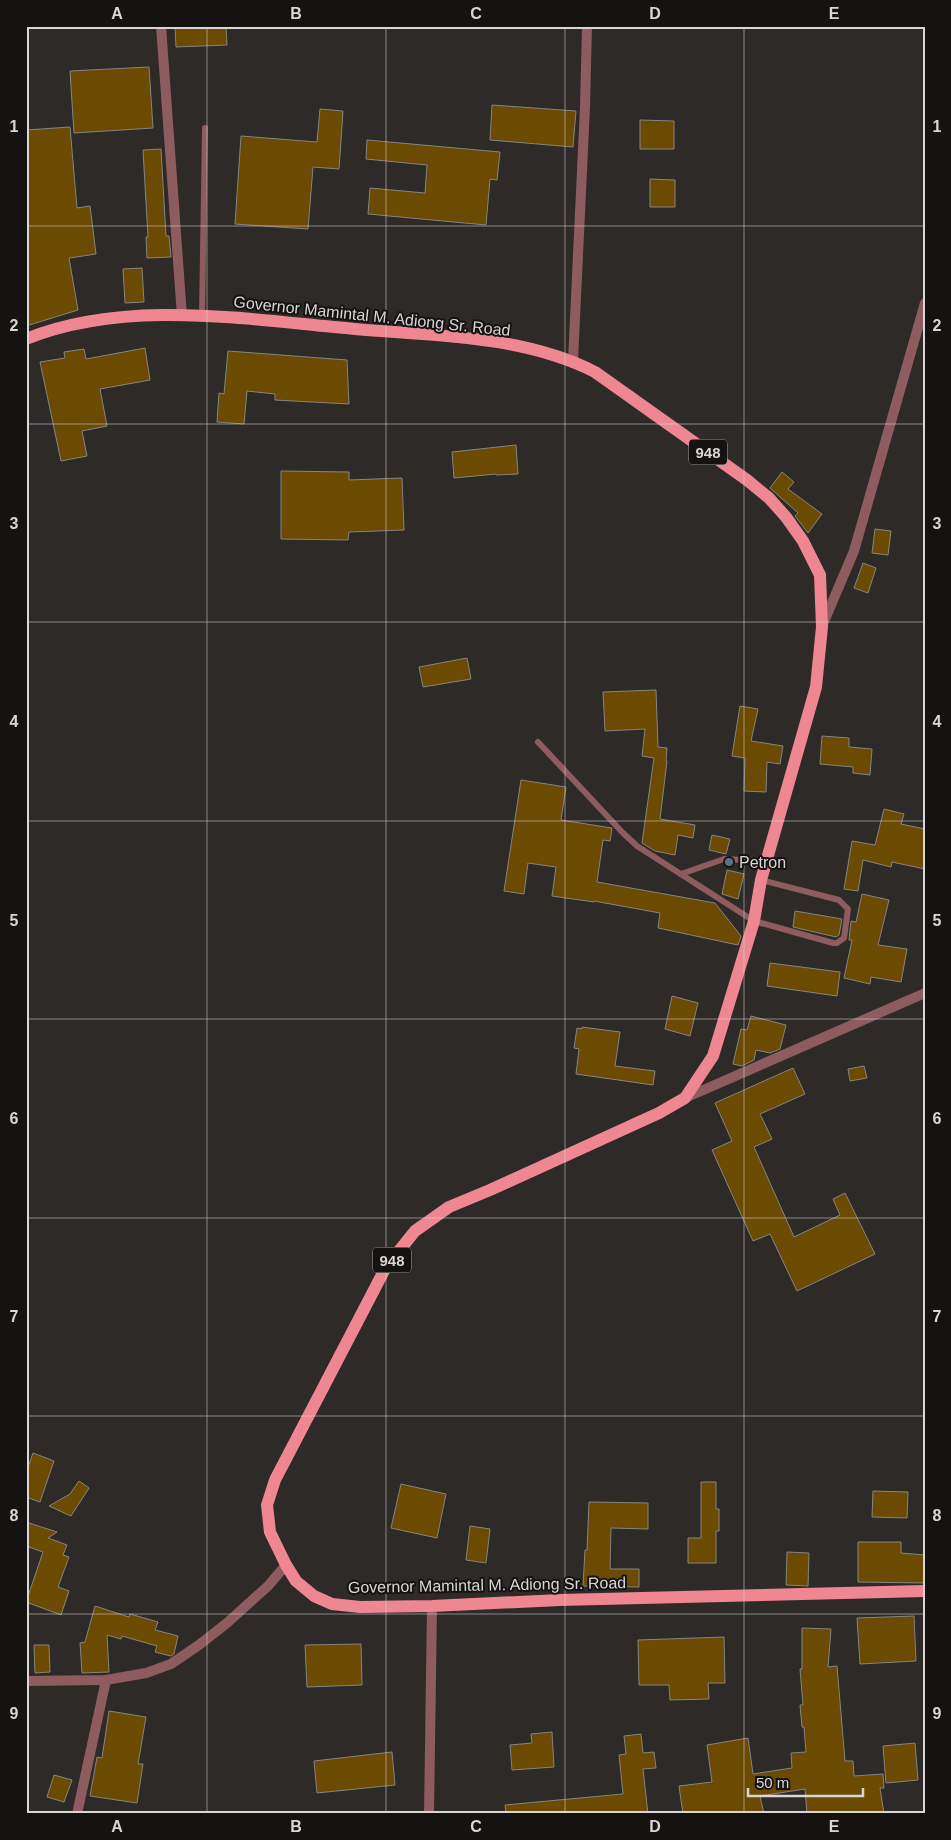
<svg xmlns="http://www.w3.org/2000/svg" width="951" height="1840" viewBox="0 0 951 1840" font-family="Arial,sans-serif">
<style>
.building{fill:#6b4a02;stroke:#878480}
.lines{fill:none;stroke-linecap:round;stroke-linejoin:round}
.service{stroke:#8e5b5f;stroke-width:6}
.minor{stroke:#8e5b5f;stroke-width:10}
.tertiary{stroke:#8e5b5f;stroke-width:10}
.primary{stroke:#ef8792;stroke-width:12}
.grid{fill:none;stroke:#d9d6d5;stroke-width:1;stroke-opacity:0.55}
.service-dot{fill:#5c6f8a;stroke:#151312;stroke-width:2}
.labels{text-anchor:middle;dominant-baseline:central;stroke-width:4;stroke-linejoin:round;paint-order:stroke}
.shield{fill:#151312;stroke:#9e9c9a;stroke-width:1}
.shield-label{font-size:15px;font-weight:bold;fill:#d9d6d5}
.street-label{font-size:16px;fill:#d9d6d5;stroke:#151312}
.poi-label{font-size:16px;fill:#d9d6d5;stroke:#151312;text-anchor:start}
.neatline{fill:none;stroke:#d9d6d5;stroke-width:2}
.grid-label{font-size:16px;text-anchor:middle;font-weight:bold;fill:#d9d6d5}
</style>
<rect width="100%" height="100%" fill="#2e2a28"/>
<g class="building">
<path d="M 175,26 L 226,26 L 227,45 L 176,47 Z"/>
<path d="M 149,67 L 153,128 L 74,133 L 70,71 Z"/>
<path d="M 492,105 L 576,111 L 573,147 L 490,140 Z"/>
<path d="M 320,109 L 343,111 L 339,169 L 313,167 L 308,229 L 235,224 L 241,136 L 317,142 Z"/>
<path d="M 640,120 L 674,121 L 674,149 L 640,149 Z"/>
<path d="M 70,127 L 77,208 L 90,206 L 96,254 L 69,258 L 78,310 L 26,326 L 26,130 Z"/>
<path d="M 367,140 L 500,152 L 497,180 L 490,179 L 486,225 L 368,214 L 370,188 L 425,193 L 427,165 L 366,159 Z"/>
<path d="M 161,149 L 166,236 L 169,236 L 171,257 L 147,258 L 146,237 L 148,237 L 143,150 Z"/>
<path d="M 650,179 L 675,180 L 675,207 L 650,207 Z"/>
<path d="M 142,268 L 144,302 L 125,303 L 123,269 Z"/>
<path d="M 145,348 L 150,380 L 100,389 L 107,426 L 82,431 L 87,456 L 61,461 L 40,362 L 65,358 L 64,352 L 84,349 L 86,359 Z"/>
<path d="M 228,351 L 347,360 L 349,404 L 275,400 L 275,394 L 247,391 L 244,424 L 217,422 L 219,393 L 224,394 Z"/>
<path d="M 516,445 L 518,474 L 496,475 L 496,474 L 454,478 L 452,452 Z"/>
<path d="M 281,471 L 349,472 L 349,480 L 402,478 L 404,530 L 349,532 L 348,540 L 281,539 Z"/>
<path d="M 782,472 L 794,482 L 788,489 L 822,514 L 808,533 L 795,516 L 798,513 L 770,488 Z"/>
<path d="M 875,529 L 891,531 L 888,555 L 872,553 Z"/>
<path d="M 863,563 L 876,568 L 868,593 L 854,588 Z"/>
<path d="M 467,658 L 471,679 L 423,687 L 419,667 Z"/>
<path d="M 656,690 L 658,747 L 667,748 L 666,761 L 667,761 L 660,819 L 695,825 L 693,838 L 678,835 L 675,855 L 655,851 L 642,843 L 654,758 L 642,756 L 645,729 L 605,731 L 603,692 Z"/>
<path d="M 740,706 L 758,709 L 751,741 L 783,746 L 780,764 L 767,762 L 766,792 L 744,791 L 745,758 L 732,756 Z"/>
<path d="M 822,736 L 849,738 L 849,747 L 872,749 L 870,775 L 853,773 L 853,767 L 820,764 Z"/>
<path d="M 521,780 L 566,787 L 561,820 L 612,828 L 610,841 L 603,840 L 597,882 L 715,903 L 741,936 L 738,945 L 658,928 L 660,913 L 594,901 L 594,902 L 552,896 L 556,867 L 528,863 L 524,894 L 504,891 Z"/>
<path d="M 884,809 L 904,814 L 901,824 L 925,829 L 925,869 L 892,862 L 891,867 L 863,860 L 858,891 L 844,889 L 852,841 L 875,845 Z"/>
<path d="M 712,835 L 730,839 L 726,854 L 709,850 Z"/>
<path d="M 727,870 L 744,874 L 738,899 L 722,894 Z"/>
<path d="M 862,894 L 889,900 L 878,945 L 907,949 L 901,982 L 871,977 L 870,984 L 844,978 L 852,940 L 849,940 L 851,921 L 856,922 Z"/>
<path d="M 795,911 L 842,919 L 839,935 L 836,937 L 793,927 Z"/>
<path d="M 770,963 L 840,972 L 837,996 L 767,986 Z"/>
<path d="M 672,996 L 698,1003 L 690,1036 L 665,1029 Z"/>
<path d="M 751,1016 L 786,1025 L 780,1049 L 770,1053 L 756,1050 L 754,1060 L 742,1066 L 733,1064 L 741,1029 L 747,1030 Z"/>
<path d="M 582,1027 L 620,1032 L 615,1066 L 655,1071 L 653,1085 L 576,1074 L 579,1049 L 574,1048 L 577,1028 L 582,1029 Z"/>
<path d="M 864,1066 L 867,1078 L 850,1081 L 848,1069 Z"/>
<path d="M 793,1068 L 805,1094 L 760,1114 L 772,1139 L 754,1147 L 794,1237 L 840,1215 L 833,1199 L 845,1193 L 875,1254 L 797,1291 L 770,1234 L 753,1241 L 712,1150 L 732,1141 L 715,1103 Z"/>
<path d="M 33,1453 L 54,1461 L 40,1502 L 26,1497 L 26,1473 Z"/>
<path d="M 79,1481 L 89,1488 L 71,1516 L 49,1506 L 70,1494 Z"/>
<path d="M 701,1482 L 716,1482 L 716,1509 L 719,1509 L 719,1531 L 716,1531 L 716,1563 L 688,1563 L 688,1538 L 701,1538 Z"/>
<path d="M 401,1484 L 446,1494 L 437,1538 L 391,1528 Z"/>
<path d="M 873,1491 L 908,1492 L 907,1518 L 872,1517 Z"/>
<path d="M 589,1502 L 648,1503 L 648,1529 L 611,1528 L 610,1569 L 639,1569 L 639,1587 L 583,1586 L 585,1550 L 587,1550 Z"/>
<path d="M 26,1522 L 57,1532 L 48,1538 L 67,1545 L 63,1555 L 69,1557 L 58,1587 L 69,1591 L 61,1615 L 26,1602 L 43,1552 L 26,1546 Z"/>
<path d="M 470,1526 L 490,1529 L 486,1563 L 466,1560 Z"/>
<path d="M 858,1542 L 901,1542 L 901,1553 L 925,1555 L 924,1583 L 858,1582 Z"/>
<path d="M 787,1552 L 809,1553 L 808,1586 L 786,1585 Z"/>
<path d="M 95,1606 L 129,1617 L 130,1614 L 158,1622 L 155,1630 L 178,1636 L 174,1654 L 171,1656 L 155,1652 L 157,1646 L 122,1636 L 121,1639 L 107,1635 L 109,1672 L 82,1673 L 80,1643 L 85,1642 Z"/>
<path d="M 914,1616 L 916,1661 L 860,1664 L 857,1618 Z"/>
<path d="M 802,1628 L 831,1629 L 828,1667 L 837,1666 L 845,1761 L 853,1761 L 854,1776 L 883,1774 L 884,1788 L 880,1788 L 884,1814 L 807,1814 L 805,1789 L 760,1796 L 764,1814 L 683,1814 L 679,1786 L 712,1782 L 707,1745 L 748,1738 L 753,1774 L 792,1768 L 791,1753 L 806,1752 L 804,1727 L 802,1727 L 800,1705 L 803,1705 L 800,1669 L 802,1669 Z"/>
<path d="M 724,1637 L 725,1683 L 708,1683 L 709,1699 L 670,1700 L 669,1685 L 639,1685 L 638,1640 Z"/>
<path d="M 361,1644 L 362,1685 L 307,1687 L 305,1645 Z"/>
<path d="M 34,1645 L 49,1645 L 50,1672 L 35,1673 Z"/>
<path d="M 109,1711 L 146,1717 L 138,1764 L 143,1764 L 137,1803 L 90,1796 L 97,1757 L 102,1758 Z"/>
<path d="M 552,1732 L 554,1767 L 512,1770 L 510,1745 L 532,1743 L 531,1734 Z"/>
<path d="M 641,1734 L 643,1753 L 654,1752 L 656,1768 L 643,1769 L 648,1814 L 506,1814 L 505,1805 L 623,1794 L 619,1755 L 626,1754 L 624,1736 Z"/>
<path d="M 915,1743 L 918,1780 L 886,1783 L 883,1746 Z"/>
<path d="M 392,1752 L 395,1785 L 317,1793 L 314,1761 Z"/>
<path d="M 54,1775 L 72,1780 L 64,1802 L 47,1797 Z"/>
</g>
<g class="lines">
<g class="service">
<path d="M 202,316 L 205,128"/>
<path d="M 538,742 L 623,833 L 637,846 L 754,921 L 833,943 L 837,943 L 844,938 L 848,909 L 839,900 L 761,880"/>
<path d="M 681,874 L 724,859 L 766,861"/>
</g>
<g class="minor">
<path d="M 161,26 L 182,316"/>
<path d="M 573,361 L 585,107 L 587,26"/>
<path d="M 685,1098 L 925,993"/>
<path d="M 26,1681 L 106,1680 L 146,1673 L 171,1664 L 199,1645 L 227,1623 L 268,1586 L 286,1565"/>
<path d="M 77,1814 L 106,1680"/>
<path d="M 429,1814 L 432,1606"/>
</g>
<path class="tertiary" d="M 823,624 L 854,551 L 925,303"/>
<path class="primary" d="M 26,339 C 128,298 249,320 355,329 C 436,336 522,335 595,372 L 747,480 L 769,498 L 786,517 L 803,541 L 820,575 L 822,627 L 816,687 L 761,880 L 754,921 L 713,1056 L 685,1098 L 659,1113 L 490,1190 L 449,1207 L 415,1231 L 386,1267 L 275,1480 L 267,1505 L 270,1532 L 286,1565 L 296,1581 L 314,1596 L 332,1604 L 360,1607 L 432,1606 L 560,1600 L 925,1591"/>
</g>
<path class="grid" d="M 207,26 L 207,1814M 386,26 L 386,1814M 565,26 L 565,1814M 744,26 L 744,1814M 26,226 L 925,226M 26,424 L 925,424M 26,622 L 925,622M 26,821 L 925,821M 26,1019 L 925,1019M 26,1218 L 925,1218M 26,1416 L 925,1416M 26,1614 L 925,1614"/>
<circle class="service-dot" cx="729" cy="862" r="5"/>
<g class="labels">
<g class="shield">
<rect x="689" y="439.5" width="38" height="25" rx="4"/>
<rect x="373" y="1247.5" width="38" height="25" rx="4"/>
</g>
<g class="shield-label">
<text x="708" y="452">948</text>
<text x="392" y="1260">948</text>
</g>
<g class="street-label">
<text transform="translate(372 316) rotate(6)">Governor Mamintal M. Adiong Sr. Road</text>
<text transform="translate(487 1585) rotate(-1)">Governor Mamintal M. Adiong Sr. Road</text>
</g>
<g class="poi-label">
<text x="739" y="862">Petron</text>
</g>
</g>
<rect width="951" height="1840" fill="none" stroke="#151312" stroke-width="55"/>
<path d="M748 1788v8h115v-8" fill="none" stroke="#d9d6d5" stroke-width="2.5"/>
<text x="756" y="1788" font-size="15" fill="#d9d6d5" stroke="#151312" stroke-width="4" paint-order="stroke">50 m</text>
<rect x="28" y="28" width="896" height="1784" class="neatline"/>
<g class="grid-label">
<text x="117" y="19">A</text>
<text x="296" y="19">B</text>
<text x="476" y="19">C</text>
<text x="655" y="19">D</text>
<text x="834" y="19">E</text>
<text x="14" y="132">1</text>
<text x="937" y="132">1</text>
<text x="14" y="331">2</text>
<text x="937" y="331">2</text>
<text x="14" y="529">3</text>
<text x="937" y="529">3</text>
<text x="14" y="727">4</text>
<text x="937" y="727">4</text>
<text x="14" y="926">5</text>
<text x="937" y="926">5</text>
<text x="14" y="1124">6</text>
<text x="937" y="1124">6</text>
<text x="14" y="1322">7</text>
<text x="937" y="1322">7</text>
<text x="14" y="1521">8</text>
<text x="937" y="1521">8</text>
<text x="14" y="1719">9</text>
<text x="937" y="1719">9</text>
<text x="117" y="1832">A</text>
<text x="296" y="1832">B</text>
<text x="476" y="1832">C</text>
<text x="655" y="1832">D</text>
<text x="834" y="1832">E</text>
</g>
</svg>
